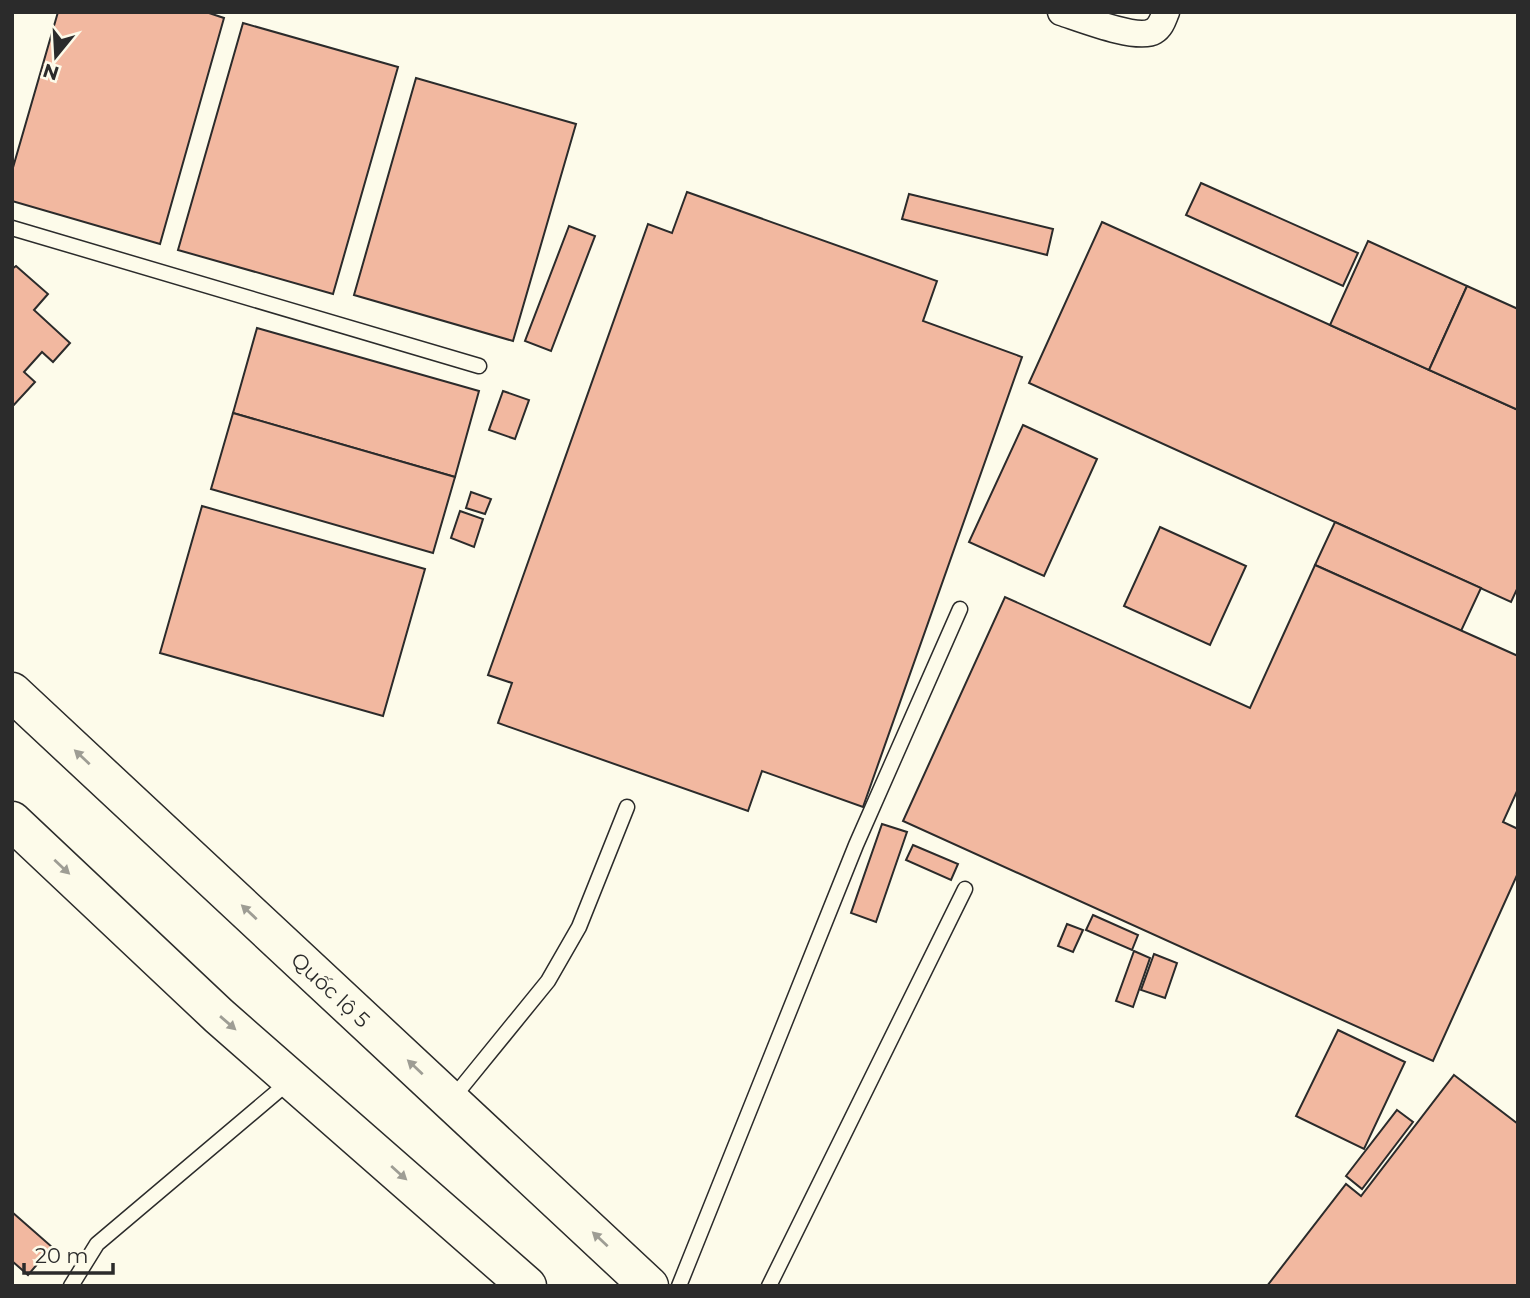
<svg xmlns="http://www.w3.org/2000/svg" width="1530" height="1298" viewBox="0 0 1530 1298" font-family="Montserrat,sans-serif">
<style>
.building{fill:#f2b8a0;stroke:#2b2b2b;stroke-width:2}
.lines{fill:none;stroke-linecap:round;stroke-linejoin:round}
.service-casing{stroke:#2b2b2b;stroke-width:17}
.minor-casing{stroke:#2b2b2b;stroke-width:29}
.trunk-casing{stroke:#2b2b2b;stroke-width:41}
.service{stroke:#fdfbea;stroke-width:14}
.minor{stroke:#fdfbea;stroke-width:26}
.trunk{stroke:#fdfbea;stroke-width:38}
.oneway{fill:#9e9d94}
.labels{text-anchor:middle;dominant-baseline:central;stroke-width:5;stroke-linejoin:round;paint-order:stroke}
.street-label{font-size:21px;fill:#2b2b2b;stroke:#fdfbea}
</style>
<rect width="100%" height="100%" fill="#fdfbea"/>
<g class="building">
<path d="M 58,12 L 206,12 L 224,18 L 160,244 L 12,201 L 12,171 Z"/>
<path d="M 243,23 L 398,67 L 333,294 L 178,250 Z"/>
<path d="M 416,78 L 576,124 L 513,341 L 354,295 Z"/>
<path d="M 1201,183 L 1358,253 L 1343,286 L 1186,215 Z"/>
<path d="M 687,192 L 937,281 L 923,321 L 1022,357 L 863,807 L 762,771 L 748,811 L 498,723 L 512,683 L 488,675 L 648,224 L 672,233 Z"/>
<path d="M 909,194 L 1053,229 L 1047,255 L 902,219 Z"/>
<path d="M 1102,222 L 1518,410 L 1518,587 L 1511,602 L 1029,383 Z"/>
<path d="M 569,226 L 595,236 L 551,351 L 525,341 Z"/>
<path d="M 1368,241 L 1467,286 L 1429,370 L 1330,325 Z"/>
<path d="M 16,266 L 48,294 L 34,310 L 70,343 L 53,362 L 42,352 L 24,372 L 35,382 L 12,407 L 12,269 Z"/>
<path d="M 1467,286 L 1518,309 L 1518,410 L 1429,370 Z"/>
<path d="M 257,328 L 479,391 L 455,477 L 233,413 Z"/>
<path d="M 503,391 L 529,400 L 515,439 L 489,430 Z"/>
<path d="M 233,413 L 455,477 L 433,553 L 211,489 Z"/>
<path d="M 1023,425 L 1097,459 L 1044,576 L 969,542 Z"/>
<path d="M 471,492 L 491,499 L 485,514 L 466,508 Z"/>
<path d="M 202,506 L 425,569 L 383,716 L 160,653 Z"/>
<path d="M 460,511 L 483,519 L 474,547 L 451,538 Z"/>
<path d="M 1335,522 L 1481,588 L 1461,631 L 1315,565 Z"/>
<path d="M 1160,527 L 1246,566 L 1210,645 L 1124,606 Z"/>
<path d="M 1315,565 L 1518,656 L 1518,789 L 1503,822 L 1518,829 L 1518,873 L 1433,1061 L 903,821 L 1005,597 L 1250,708 Z"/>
<path d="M 882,824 L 907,832 L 876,922 L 851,913 Z"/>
<path d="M 913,845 L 958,864 L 951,880 L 906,860 Z"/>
<path d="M 1093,915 L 1138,935 L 1132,950 L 1086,930 Z"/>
<path d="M 1067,924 L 1083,930 L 1073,952 L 1058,946 Z"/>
<path d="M 1134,951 L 1150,958 L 1133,1007 L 1116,1001 Z"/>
<path d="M 1154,954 L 1177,963 L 1165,998 L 1141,990 Z"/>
<path d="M 1338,1030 L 1405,1062 L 1364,1149 L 1296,1116 Z"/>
<path d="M 1454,1075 L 1518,1124 L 1518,1286 L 1267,1286 L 1346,1184 L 1361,1196 Z"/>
<path d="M 1397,1110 L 1413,1122 L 1362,1189 L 1346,1176 Z"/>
<path d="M 12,1212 L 52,1247 L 28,1275 L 12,1261 Z"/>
</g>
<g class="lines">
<g class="service-casing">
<g id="service">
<path d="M 12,228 L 479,366"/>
<path d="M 452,1099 L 548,981 L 579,927 L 627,807"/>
<path d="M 71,1286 L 97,1244 L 291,1080"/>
<path d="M 679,1286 L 856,845 L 960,609"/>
<path d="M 769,1286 L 965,889"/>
</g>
</g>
<g class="minor-casing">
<path id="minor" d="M 1061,12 C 1080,18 1138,41 1154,31 C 1161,27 1163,19 1166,12"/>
</g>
<g class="trunk-casing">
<g id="trunk">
<path id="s1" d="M 12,692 L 649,1286"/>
<path d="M 12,821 L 219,1016 L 527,1286"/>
</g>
</g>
<use href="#service" class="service"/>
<use href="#minor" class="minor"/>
<use href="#trunk" class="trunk"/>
</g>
<defs><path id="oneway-solid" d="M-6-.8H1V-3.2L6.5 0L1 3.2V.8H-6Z" transform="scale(1.75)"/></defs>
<g class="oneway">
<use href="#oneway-solid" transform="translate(82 757) rotate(-137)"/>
<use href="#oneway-solid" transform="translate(62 867) rotate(43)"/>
<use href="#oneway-solid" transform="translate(249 912) rotate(-137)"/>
<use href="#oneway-solid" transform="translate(228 1023) rotate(41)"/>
<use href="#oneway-solid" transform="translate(415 1067) rotate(-137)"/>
<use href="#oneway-solid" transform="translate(399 1173) rotate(42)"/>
<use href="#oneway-solid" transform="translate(600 1239) rotate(-137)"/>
</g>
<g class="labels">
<g class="street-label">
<text stroke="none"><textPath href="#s1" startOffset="436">Quốc lộ 5</textPath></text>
</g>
</g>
<rect width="1530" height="1298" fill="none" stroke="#2b2b2b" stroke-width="28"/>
<g transform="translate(56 56) rotate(198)" stroke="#fdfbea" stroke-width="5" paint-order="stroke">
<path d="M0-5L12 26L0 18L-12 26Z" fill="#2b2b2b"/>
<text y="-10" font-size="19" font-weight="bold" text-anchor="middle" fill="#2b2b2b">N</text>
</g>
<path d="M24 1263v10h89v-10" fill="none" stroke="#2b2b2b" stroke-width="3.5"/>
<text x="35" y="1263" font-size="21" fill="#2b2b2b" stroke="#fdfbea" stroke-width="5" paint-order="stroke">20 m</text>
</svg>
